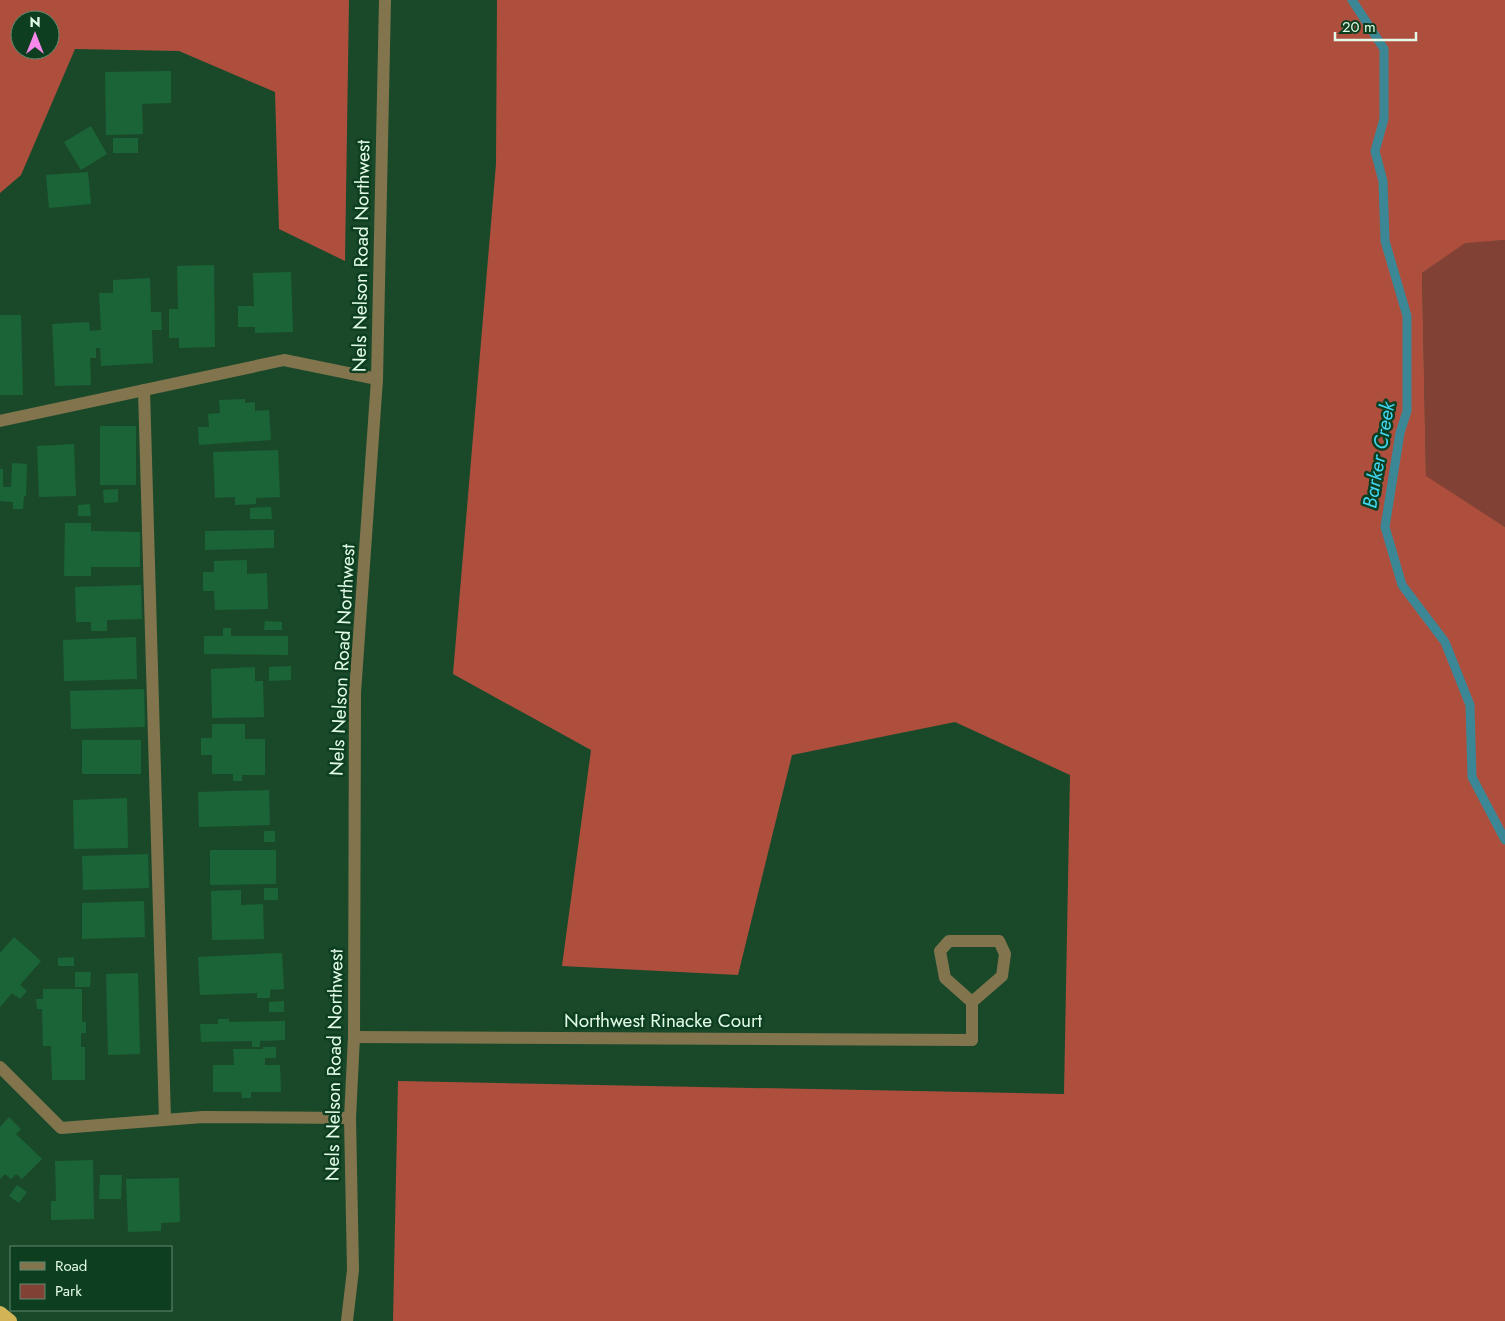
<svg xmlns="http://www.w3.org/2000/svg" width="1505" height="1321" viewBox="0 0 1505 1321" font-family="Jost,sans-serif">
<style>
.green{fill:#824135}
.forest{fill:#ae4f3e;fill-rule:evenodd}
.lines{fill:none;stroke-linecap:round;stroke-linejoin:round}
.stream{stroke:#3c8796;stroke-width:9}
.building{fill:#1b6437}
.service{stroke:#82754e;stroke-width:12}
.minor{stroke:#82754e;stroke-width:12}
.tertiary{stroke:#82754e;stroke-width:12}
.trunk{stroke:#d1b456;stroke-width:14}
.labels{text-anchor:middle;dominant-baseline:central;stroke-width:5;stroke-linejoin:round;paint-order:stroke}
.street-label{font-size:19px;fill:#e2fbe8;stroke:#0d3e20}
.water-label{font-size:20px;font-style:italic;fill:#41d6f1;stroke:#0d3e20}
</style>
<rect width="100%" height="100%" fill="#1a492a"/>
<path class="green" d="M 1505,240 L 1505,527 L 1426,477 L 1422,273 L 1465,242 Z"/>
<g class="forest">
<path d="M 0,0 L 349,0 L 345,261 L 279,229 L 275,92 L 179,51 L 75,49 L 21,175 L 0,193 ZM 20,20 L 50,20 L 50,50 L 20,50 Z"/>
<path d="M 497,0 L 1505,0 L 1505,240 L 1465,243 L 1422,273 L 1426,476 L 1505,527 L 1505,1321 L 393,1321 L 398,1081 L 1064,1094 L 1070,775 L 955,722 L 792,755 L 738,975 L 562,966 L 591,750 L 453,674 L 496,164 Z"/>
</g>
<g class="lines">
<path class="stream" d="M 1352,0 L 1384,49 L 1384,119 L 1375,151 L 1383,181 L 1385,241 L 1407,316 L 1407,411 L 1400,433 L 1385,527 L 1402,585 L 1445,642 L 1470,705 L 1472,777 L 1505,840"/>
</g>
<g class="building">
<path d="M 171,71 L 171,103 L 142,104 L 143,134 L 106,135 L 105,72 Z"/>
<path d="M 91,126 L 107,154 L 81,170 L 64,142 Z"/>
<rect x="113" y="138" width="25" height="15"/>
<path d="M 88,172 L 91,204 L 49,208 L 46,175 Z"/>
<path d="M 214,265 L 215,347 L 179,348 L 179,338 L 169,338 L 169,309 L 178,309 L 177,266 Z"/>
<path d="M 291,272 L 293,332 L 255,333 L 255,327 L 238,327 L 238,306 L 254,306 L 253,273 Z"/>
<path d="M 150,278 L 151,312 L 161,312 L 162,330 L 152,330 L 153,363 L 101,366 L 100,348 L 96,348 L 96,358 L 90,358 L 91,385 L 55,386 L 52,324 L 89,322 L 90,331 L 101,330 L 99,293 L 113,293 L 113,280 Z"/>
<path d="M 0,315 L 21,315 L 23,395 L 0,395 Z"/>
<path d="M 245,399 L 245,403 L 255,402 L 255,411 L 269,410 L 271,440 L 199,445 L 198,427 L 209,427 L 208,414 L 220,413 L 219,400 Z"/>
<rect x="100" y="426" width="36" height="59"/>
<path d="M 74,444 L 76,496 L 39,497 L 37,446 Z"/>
<path d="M 278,450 L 280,497 L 256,498 L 256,504 L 235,505 L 235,497 L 215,498 L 213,452 Z"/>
<path d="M 12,463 L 27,464 L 26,496 L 24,496 L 23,509 L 13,509 L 13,502 L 0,501 L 0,469 L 3,469 L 3,487 L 11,487 Z"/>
<path d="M 118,489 L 118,502 L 104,503 L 103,490 Z"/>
<path d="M 90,504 L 91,516 L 78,516 L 78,505 Z"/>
<path d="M 271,507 L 272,519 L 250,519 L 250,508 Z"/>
<path d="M 65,523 L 91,523 L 91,531 L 140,532 L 140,567 L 91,567 L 91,576 L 64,576 Z"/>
<path d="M 274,530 L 274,548 L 205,550 L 205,531 Z"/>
<path d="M 247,560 L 247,574 L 267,573 L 268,609 L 215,610 L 214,591 L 203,591 L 203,572 L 214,572 L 214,561 Z"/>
<path d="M 141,585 L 142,619 L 107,620 L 107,631 L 91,631 L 91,622 L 76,622 L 75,587 Z"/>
<path d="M 265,621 L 282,622 L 282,630 L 264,630 Z"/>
<path d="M 223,628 L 231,628 L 231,636 L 288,636 L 288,655 L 204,654 L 204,636 L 223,636 Z"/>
<path d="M 136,637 L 137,679 L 64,681 L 63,640 Z"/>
<path d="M 291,666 L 291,680 L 269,681 L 269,667 Z"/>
<path d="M 255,667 L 255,681 L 263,681 L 264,717 L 212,718 L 211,669 Z"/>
<path d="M 144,689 L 145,727 L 71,729 L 70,691 Z"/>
<path d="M 212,724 L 245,724 L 245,739 L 265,739 L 265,775 L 242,775 L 242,781 L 233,781 L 233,774 L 212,774 L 212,755 L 201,755 L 201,738 L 212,738 Z"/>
<rect x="82" y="740" width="59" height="34"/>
<path d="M 269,790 L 270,825 L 199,827 L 198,792 Z"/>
<path d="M 127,798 L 128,848 L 74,849 L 73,800 Z"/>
<rect x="264" y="831" width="11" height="11"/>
<path d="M 210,850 L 276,850 L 276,884 L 210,885 Z"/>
<path d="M 148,854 L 149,888 L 83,890 L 82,856 Z"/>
<rect x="264" y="888" width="14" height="12"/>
<path d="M 241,890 L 241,905 L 263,904 L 264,939 L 212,940 L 211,891 Z"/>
<path d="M 144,901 L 145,937 L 82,939 L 82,903 Z"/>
<path d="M 14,937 L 41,961 L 20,985 L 27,991 L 20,999 L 12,993 L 0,1007 L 0,953 Z"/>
<path d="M 282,953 L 284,989 L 270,990 L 270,998 L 257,998 L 257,993 L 200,995 L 198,957 Z"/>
<path d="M 74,957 L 74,966 L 58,966 L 58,958 Z"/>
<path d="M 75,972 L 91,972 L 90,987 L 75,987 Z"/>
<path d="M 138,973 L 140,1054 L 108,1055 L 106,974 Z"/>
<path d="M 43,989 L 82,989 L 82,1022 L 86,1022 L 86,1033 L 81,1033 L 81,1047 L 85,1047 L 85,1080 L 52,1080 L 51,1046 L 43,1046 L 42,1009 L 37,1009 L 36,999 L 43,999 Z"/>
<path d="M 284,1001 L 284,1012 L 269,1012 L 269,1002 Z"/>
<path d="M 218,1019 L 229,1019 L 229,1022 L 285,1021 L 285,1040 L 260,1041 L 260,1047 L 252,1047 L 252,1041 L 201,1042 L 200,1024 L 218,1024 Z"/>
<path d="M 263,1047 L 276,1047 L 276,1058 L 265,1058 L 265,1065 L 280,1065 L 281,1092 L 251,1092 L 251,1098 L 242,1098 L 241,1092 L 213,1092 L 213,1065 L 234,1065 L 233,1049 L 263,1049 Z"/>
<path d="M 9,1117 L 21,1129 L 16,1134 L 42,1159 L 22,1179 L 16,1174 L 11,1179 L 5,1174 L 0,1179 L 0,1127 Z"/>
<path d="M 93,1160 L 94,1219 L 51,1220 L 51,1201 L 56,1201 L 55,1161 Z"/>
<path d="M 100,1175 L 122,1175 L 121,1199 L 99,1199 Z"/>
<path d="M 179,1178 L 180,1222 L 161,1223 L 161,1231 L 128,1232 L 126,1179 Z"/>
<path d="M 17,1185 L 27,1192 L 19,1203 L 9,1196 Z"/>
</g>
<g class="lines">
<path class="service" d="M 972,1040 L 972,1002 L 1002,976 L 1005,954 L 999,941 L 949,941 L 940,951 L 945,978 L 972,1002"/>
<g class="minor">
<path d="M 144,390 L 165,1120"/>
<path d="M 0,421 L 284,360 L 377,379"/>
<path d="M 354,1037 L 972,1040"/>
<path d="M 0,1067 L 61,1128 L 203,1117 L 350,1118"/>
</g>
<path class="tertiary" d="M 347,1321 L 353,1270 L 350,1118 L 354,1037 L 355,693 L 377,379 L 385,0"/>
<path class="trunk" d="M 0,1313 L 10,1321"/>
</g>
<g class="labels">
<g class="street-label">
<text transform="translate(361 256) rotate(-89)">Nels Nelson Road Northwest</text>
<text transform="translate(342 660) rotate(-87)">Nels Nelson Road Northwest</text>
<text x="663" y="1020">Northwest Rinacke Court</text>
<text transform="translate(334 1065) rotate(-89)">Nels Nelson Road Northwest</text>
</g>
<g class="water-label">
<text transform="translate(1379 455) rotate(-80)">Barker Creek</text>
</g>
</g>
<rect x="10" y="1246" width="162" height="65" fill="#0d3e20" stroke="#628a70"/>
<rect x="20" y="1262" width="25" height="8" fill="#82754e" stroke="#628a70"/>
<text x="55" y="1271" font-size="15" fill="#e2fbe8">Road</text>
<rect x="20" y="1284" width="25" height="15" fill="#824135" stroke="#628a70"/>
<text x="55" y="1296" font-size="15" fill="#e2fbe8">Park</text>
<g transform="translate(35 35)"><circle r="24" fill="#0d3e20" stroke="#628a70"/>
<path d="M0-4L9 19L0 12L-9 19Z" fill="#f888ea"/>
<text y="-8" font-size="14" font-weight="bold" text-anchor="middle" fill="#e2fbe8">N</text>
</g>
<path d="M1335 32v8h81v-8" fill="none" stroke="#e2fbe8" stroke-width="2.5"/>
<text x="1342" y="32" font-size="15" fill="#e2fbe8" stroke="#0d3e20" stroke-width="4" paint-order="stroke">20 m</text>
</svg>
